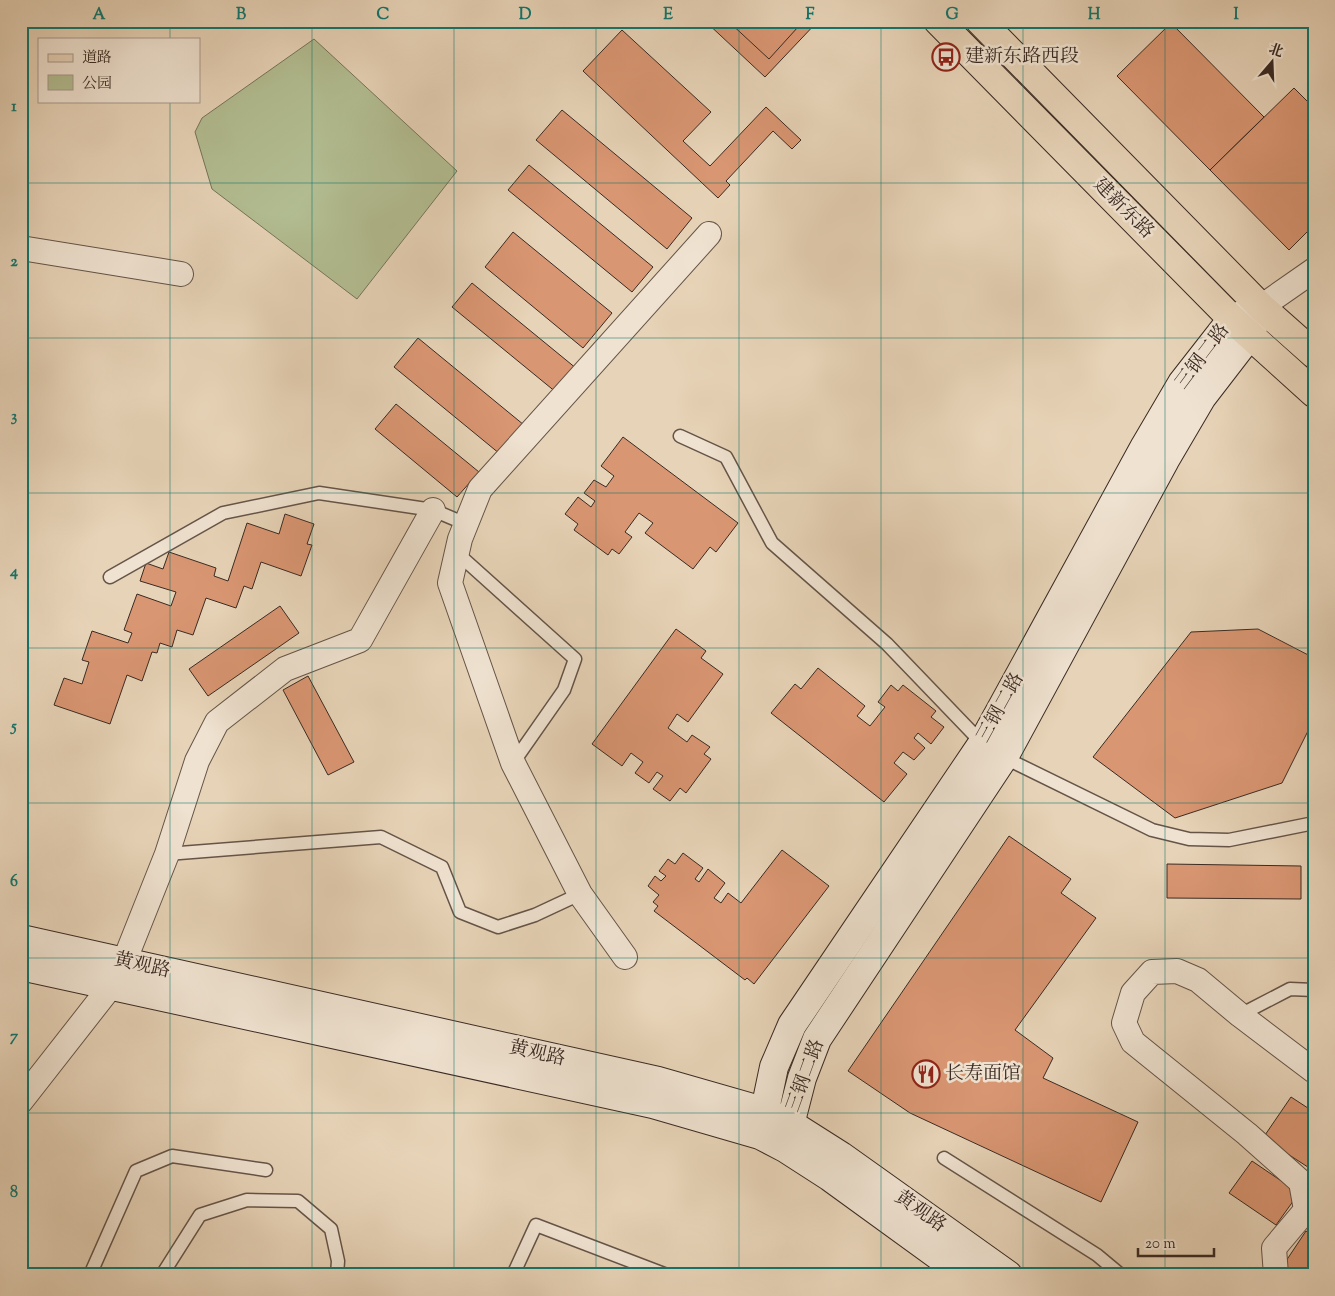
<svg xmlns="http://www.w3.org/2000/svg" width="1335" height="1296" viewBox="0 0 1335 1296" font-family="'Sorts Mill Goudy','Noto Serif SC',serif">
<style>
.green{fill:#b2bd91;stroke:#76745a}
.building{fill:#d99672;stroke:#3a2a23}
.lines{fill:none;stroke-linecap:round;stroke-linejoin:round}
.lane-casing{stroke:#655448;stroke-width:15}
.street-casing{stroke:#655448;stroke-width:26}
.secondary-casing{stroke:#3a2a23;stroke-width:30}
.primary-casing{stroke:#3a2a23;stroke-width:30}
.lane{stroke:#efe2d0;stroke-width:12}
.street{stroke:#efe2d0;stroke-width:24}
.secondary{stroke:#efe2d0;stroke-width:28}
.primary{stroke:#e7d3b7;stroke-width:28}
.grid{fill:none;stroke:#0f766e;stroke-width:1;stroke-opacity:0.55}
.labels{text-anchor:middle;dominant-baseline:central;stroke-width:5;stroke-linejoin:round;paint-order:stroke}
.poi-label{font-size:19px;fill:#3a2a23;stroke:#efe2d0;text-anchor:start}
.street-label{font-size:19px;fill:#3a2a23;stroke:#efe2d0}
.neatline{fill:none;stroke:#0f766e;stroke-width:2}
.grid-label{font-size:16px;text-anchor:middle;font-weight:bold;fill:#0f766e}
</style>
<rect width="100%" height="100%" fill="#e7d3b7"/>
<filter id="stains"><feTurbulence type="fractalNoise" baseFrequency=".004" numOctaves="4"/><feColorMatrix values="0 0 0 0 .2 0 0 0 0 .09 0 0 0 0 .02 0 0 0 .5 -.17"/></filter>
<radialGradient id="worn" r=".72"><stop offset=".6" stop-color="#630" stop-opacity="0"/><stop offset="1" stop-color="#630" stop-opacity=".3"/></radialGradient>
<path class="green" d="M 314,39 L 457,171 L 357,299 L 212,189 L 195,132 L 202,118 Z"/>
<g class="building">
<path d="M 705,21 L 818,21 L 765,77 Z"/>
<path d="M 728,21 L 792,21 L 798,27 L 769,59 Z"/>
<path d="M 1171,23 L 1264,117 L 1210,170 L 1117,76 Z"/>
<path d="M 622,30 L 711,112 L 683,141 L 710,166 L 766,107 L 801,140 L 792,149 L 773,131 L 726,181 L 730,185 L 718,198 L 583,71 Z"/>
<path d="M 1294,88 L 1314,108 L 1314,225 L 1289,250 L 1210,170 Z"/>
<path d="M 562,110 L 692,218 L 667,249 L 536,140 Z"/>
<path d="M 529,165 L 653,267 L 632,292 L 508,190 Z"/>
<path d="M 513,232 L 612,313 L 583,348 L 485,267 Z"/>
<path d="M 472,283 L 577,369 L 557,393 L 452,307 Z"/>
<path d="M 418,338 L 524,425 L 500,454 L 394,367 Z"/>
<path d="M 396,404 L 479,472 L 457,497 L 375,429 Z"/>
<path d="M 623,437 L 738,523 L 716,552 L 710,547 L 693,569 L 645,533 L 653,523 L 639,513 L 625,532 L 632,537 L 619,554 L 612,549 L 608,555 L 574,530 L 578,524 L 565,514 L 578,497 L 591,507 L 595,501 L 584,493 L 594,480 L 606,487 L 614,476 L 601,466 Z"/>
<path d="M 285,514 L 314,524 L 307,544 L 312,545 L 301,576 L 261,562 L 252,589 L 244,586 L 236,608 L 206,598 L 193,635 L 177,630 L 172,647 L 160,643 L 157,653 L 152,652 L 142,681 L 127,675 L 110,724 L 54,705 L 64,678 L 82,684 L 89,662 L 82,660 L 92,631 L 128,643 L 132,633 L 124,630 L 137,594 L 171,606 L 176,592 L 140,581 L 146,563 L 163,569 L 169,552 L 216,568 L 214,576 L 228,581 L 247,523 L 279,534 Z"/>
<path d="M 280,606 L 299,633 L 208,696 L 189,669 Z"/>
<path d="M 676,629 L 706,651 L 701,658 L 723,674 L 688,722 L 677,714 L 668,728 L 687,742 L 692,735 L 710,747 L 704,754 L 711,759 L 686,793 L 680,788 L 670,801 L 653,789 L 663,776 L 657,772 L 649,783 L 635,773 L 643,762 L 631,753 L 622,766 L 592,744 Z"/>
<path d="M 1258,629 L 1314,658 L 1314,719 L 1282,783 L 1175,818 L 1093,757 L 1191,632 Z"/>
<path d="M 818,668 L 865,706 L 857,716 L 870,726 L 885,707 L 878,702 L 891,685 L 898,691 L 903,685 L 936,711 L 931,717 L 944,727 L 931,744 L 918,733 L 914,738 L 925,748 L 914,760 L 903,752 L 894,763 L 907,774 L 884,802 L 771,713 L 795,684 L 801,689 Z"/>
<path d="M 308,676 L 354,762 L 328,775 L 283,690 Z"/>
<path d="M 1009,836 L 1071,879 L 1061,893 L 1096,918 L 1015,1030 L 1053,1058 L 1043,1078 L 1138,1122 L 1101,1202 L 910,1113 L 848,1071 Z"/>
<path d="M 782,850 L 829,886 L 754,984 L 747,978 L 745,980 L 654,911 L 658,906 L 653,902 L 659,895 L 648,886 L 655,876 L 661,881 L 666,876 L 659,871 L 668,859 L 675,864 L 683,853 L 703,868 L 695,879 L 699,882 L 708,869 L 725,883 L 714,898 L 721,903 L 728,893 L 741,903 Z"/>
<path d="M 1167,864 L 1301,866 L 1301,899 L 1167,898 Z"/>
<path d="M 1291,1097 L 1314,1112 L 1314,1171 L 1263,1138 Z"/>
<path d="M 1252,1161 L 1299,1193 L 1276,1225 L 1229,1193 Z"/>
<path d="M 1306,1231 L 1314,1236 L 1314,1275 L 1287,1275 L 1280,1270 Z"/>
</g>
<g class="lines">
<g class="lane-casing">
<g id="lane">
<path d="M 680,436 L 726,457 L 772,543 L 887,644 L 984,745"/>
<path d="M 457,553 L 575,659 L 564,690 L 513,763"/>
<path d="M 110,577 L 223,513 L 319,493 L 433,510 L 466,524"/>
<path d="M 1001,756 L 1152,830 L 1189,839 L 1229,840 L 1314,823"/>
<path d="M 167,854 L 381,837 L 442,867 L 460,912 L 498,927 L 535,915 L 580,894"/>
<path d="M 1240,1015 L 1290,989 L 1314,990"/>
<path d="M 944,1158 L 1097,1255 L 1121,1275"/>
<path d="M 90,1275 L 136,1171 L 172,1156 L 266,1170"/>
<path d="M 162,1275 L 200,1215 L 247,1200 L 298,1201 L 331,1229 L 338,1261 L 337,1275"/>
<path d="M 513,1275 L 536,1225 L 667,1275"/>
</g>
</g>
<g class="street-casing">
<g id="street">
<path d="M 21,248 L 181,274"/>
<path d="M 1261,307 L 1314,270"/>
<path d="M 625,957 L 580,894 L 513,763 L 450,583 L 460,539 L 480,489 L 709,234"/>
<path d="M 21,1101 L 111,986 L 124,962 L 167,854 L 197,761 L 217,722 L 285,669 L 360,640 L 433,510"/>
<path d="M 1276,1275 L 1274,1248 L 1306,1210 L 1301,1182 L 1247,1134 L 1133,1042 L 1124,1023 L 1133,993 L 1152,972 L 1177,971 L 1198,980 L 1240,1015 L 1314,1071"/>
</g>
</g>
<g class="secondary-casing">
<g id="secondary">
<path d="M 21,939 L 658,1081 L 763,1111 L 789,1123 L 841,1156 L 1008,1275"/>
<path d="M 21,966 L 653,1104 L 760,1135 L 785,1148 L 830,1177 L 965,1275"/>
<path d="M 761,1129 L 774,1067 L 792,1025 L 982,744 L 1145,446 L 1182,383 L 1232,319 L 1261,307"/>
<path d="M 786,1140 L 802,1078 L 817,1039 L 1004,757 L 1165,460 L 1202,397 L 1249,336 L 1259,313"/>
</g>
</g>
<g class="primary-casing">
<g id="primary">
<path d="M 938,21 L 1232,319 L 1314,393"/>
<path d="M 980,21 L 1261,307 L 1314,354"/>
</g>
</g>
<use href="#lane" class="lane"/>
<use href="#street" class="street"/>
<use href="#secondary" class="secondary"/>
<use href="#primary" class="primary"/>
</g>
<path class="grid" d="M 170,21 L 170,39M 312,21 L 312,1275M 454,21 L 454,1275M 596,21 L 596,1275M 739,21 L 739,1275M 881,21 L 881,1275M 1023,21 L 1023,1275M 1165,21 L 1165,1275M 170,101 L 170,1275M 21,183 L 1314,183M 21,338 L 1314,338M 21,493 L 1314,493M 21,648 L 1314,648M 21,803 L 1314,803M 21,958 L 1314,958M 21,1113 L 1314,1113"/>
<defs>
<g id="bus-ring" transform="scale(1.4375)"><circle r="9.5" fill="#efe2d0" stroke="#8f2418" stroke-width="1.5"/><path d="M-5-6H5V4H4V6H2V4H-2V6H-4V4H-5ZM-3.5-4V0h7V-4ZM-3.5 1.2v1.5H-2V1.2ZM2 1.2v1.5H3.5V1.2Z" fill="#8f2418"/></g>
<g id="restaurant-ring" transform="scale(1.4375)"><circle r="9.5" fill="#efe2d0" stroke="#8f2418" stroke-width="1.5"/><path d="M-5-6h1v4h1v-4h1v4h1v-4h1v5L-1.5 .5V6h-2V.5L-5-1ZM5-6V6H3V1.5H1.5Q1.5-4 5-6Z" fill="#8f2418"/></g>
</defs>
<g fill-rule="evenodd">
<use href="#bus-ring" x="946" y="57"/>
<use href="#restaurant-ring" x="926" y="1074"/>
</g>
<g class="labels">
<g class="poi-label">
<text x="965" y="57">建新东路西段</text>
<text x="945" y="1074">长寿面馆</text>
</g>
<g class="street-label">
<text transform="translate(1123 209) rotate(45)">建新东路</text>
<text transform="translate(1203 357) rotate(-53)">三钢二路</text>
<text transform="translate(1001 708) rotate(-61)">三钢二路</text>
<text transform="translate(142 966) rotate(13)">黄观路</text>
<text transform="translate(537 1054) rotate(13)">黄观路</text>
<text transform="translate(806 1076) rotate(-70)">三钢二路</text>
<text transform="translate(920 1212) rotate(35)">黄观路</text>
</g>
</g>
<rect width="1335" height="1296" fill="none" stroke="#e7d3b7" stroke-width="55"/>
<rect x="38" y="38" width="162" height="65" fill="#efe2d0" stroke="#a7988b"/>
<rect x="48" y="54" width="25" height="8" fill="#e7d3b7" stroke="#a7988b"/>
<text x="82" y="62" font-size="15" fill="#3a2a23">道路</text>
<rect x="48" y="75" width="25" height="15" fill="#b2bd91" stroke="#a7988b"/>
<text x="82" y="88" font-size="15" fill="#3a2a23">公园</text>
<g transform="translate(1272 62) rotate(19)" stroke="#efe2d0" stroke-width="4" paint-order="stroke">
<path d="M0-4L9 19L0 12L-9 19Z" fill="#3a2a23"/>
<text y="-8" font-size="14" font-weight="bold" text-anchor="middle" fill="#3a2a23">北</text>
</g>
<path d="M1138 1248v8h76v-8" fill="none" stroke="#3a2a23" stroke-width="2.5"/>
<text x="1145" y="1248" font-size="15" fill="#3a2a23" stroke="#efe2d0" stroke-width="4" paint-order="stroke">20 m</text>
<rect x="28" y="28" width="1280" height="1240" class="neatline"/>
<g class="grid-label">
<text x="99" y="19">A</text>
<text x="241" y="19">B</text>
<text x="383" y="19">C</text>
<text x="525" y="19">D</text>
<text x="668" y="19">E</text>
<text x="810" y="19">F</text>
<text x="952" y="19">G</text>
<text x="1094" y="19">H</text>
<text x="1236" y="19">I</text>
<text x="14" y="111">1</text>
<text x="14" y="266">2</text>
<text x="14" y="421">3</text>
<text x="14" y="576">4</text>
<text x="14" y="731">5</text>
<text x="14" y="886">6</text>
<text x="14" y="1041">7</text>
<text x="14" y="1197">8</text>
</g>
<rect width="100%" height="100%" filter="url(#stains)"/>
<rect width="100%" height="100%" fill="url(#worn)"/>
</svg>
